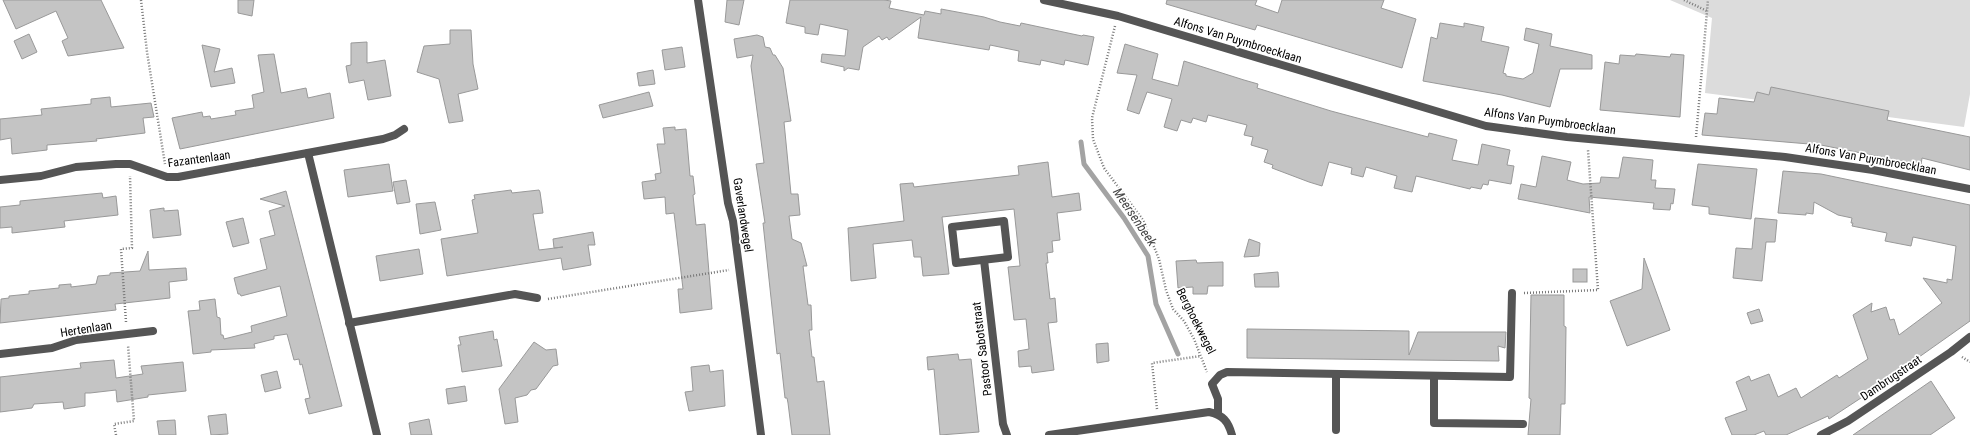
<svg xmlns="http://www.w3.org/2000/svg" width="1970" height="435" viewBox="0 0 1970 435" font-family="'Roboto Condensed',sans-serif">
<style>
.green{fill:#dcdcdc}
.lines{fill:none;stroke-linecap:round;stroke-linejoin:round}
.stream{stroke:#a3a3a3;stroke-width:5}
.building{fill:#c4c4c4;stroke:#999}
.path{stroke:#777;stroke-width:2.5;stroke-dasharray:1 2;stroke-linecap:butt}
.street{stroke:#555;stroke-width:8}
.labels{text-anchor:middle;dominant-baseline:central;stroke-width:3.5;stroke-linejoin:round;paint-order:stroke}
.street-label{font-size:12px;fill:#000;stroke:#fff}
.water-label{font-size:13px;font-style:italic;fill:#444;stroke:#fff}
</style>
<rect width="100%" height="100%" fill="#fff"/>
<path class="green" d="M 1670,0 L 1970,0 L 1970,94 L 1964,127 L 1705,93 L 1712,18 Z"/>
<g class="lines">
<path class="stream" d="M 1081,142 L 1084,164 L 1124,218 L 1148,256 L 1156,304 L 1178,354"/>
</g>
<g class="building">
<path d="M 3,0 L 101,0 L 124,48 L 68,56 L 62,41 L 68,38 L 56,11 L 16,29 Z"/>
<path d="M 238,0 L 254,0 L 252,16 L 238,13 Z"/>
<path d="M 727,0 L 744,0 L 739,25 L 725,22 Z"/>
<path d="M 790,0 L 884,0 L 891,1 L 889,8 L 924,15 L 925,11 L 941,14 L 941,9 L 984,17 L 1000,22 L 1020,26 L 1021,23 L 1082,36 L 1083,35 L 1094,37 L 1088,65 L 1065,60 L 1064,65 L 1041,60 L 1040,65 L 1018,61 L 1019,51 L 990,45 L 989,50 L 918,38 L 921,17 L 889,40 L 887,37 L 882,40 L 879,36 L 863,47 L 859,70 L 848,68 L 844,71 L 844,67 L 821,62 L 822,54 L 845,56 L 848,30 L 820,24 L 818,35 L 805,33 L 805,27 L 786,23 Z"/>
<path d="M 1167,0 L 1257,0 L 1255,5 L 1278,13 L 1282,0 L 1384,0 L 1381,8 L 1416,19 L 1402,68 L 1257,25 L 1255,30 L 1166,4 Z"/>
<path d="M 1440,23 L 1464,27 L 1464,23 L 1484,27 L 1481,41 L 1509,47 L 1503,73 L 1506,74 L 1506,76 L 1523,79 L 1533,73 L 1539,44 L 1524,40 L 1526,28 L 1552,34 L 1550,46 L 1592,55 L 1592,69 L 1560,69 L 1550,107 L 1502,95 L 1423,81 L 1431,37 L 1437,39 Z"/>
<path d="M 450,30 L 471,30 L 473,64 L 478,89 L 458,94 L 463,121 L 449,123 L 439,79 L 417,72 L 424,46 L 450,44 Z"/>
<path d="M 29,34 L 37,52 L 22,59 L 14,41 Z"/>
<path d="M 757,35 L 763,37 L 765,47 L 770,48 L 773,55 L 775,55 L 783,68 L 791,121 L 784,122 L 791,194 L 798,194 L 800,215 L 789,216 L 792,239 L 801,243 L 807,266 L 803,266 L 808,305 L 811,305 L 812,330 L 809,330 L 812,357 L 814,357 L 817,382 L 824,381 L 830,435 L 792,435 L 788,403 L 787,398 L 785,398 L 780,353 L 777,354 L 763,223 L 765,223 L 756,164 L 764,163 L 751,66 L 753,55 L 737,58 L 734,39 Z"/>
<path d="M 367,42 L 367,63 L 385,60 L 391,96 L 368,100 L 364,80 L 349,83 L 346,66 L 351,65 L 351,43 Z"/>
<path d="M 1125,44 L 1158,54 L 1152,79 L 1178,86 L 1184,61 L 1244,80 L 1258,84 L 1257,88 L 1331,111 L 1428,137 L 1429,133 L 1457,140 L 1452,160 L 1478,165 L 1482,144 L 1510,150 L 1507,165 L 1514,166 L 1511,184 L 1489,180 L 1488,185 L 1483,184 L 1481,189 L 1471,187 L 1470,189 L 1416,176 L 1412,192 L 1394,188 L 1397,176 L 1366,167 L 1363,177 L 1351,174 L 1352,168 L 1329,162 L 1322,186 L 1309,182 L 1272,168 L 1273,165 L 1264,162 L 1268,150 L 1251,145 L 1253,137 L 1244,135 L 1247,125 L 1208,115 L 1206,122 L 1193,118 L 1191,123 L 1181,120 L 1177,131 L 1164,127 L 1172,99 L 1147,92 L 1139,114 L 1127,110 L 1137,75 L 1117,73 Z"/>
<path d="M 202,45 L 220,49 L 214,72 L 232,68 L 235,83 L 211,87 Z"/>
<path d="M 682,47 L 685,67 L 665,70 L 662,50 Z"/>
<path d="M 274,54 L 281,93 L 306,88 L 308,98 L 330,93 L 334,118 L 180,149 L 172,118 L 202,112 L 203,117 L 210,116 L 211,119 L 236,115 L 235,111 L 254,108 L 252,95 L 264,92 L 258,55 Z"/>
<path d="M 1636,54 L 1670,57 L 1671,54 L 1684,55 L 1680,117 L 1600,110 L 1605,62 L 1619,64 L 1620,55 L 1635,56 Z"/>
<path d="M 653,70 L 655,84 L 639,86 L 637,73 Z"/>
<path d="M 1771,87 L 1889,111 L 1887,120 L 1970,137 L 1970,170 L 1922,158 L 1921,165 L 1821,145 L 1702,135 L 1705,113 L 1717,114 L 1719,98 L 1754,102 L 1757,92 L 1769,95 Z"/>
<path d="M 649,92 L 653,106 L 603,118 L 599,105 Z"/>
<path d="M 110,97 L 111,107 L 151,103 L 154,117 L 143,118 L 145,133 L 96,139 L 97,141 L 47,145 L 47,150 L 12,154 L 11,138 L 0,140 L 0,119 L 42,115 L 41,109 L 91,104 L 91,99 Z"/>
<path d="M 675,127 L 675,130 L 686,129 L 690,176 L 693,176 L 695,194 L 693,195 L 696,225 L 705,224 L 712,309 L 680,313 L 678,289 L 683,289 L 674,213 L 666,214 L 665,197 L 644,199 L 642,182 L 656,180 L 655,174 L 661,173 L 657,144 L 665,144 L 663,128 Z"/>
<path d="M 1542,156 L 1571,162 L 1567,180 L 1583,184 L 1600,183 L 1601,177 L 1619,178 L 1623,157 L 1653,160 L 1651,180 L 1656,180 L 1655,188 L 1675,189 L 1673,204 L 1671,203 L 1670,210 L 1653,209 L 1654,203 L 1589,197 L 1590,213 L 1518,199 L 1521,184 L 1536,187 Z"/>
<path d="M 1048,162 L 1052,197 L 1079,193 L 1081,210 L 1057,213 L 1060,240 L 1052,241 L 1053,252 L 1047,253 L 1048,263 L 1046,263 L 1050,299 L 1055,298 L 1057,322 L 1048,323 L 1054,370 L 1032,373 L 1031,366 L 1019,367 L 1018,351 L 1029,349 L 1026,319 L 1014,320 L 1008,267 L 1020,266 L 1014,209 L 942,217 L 949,274 L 923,276 L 921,257 L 914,257 L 912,240 L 873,244 L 876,278 L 851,281 L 848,228 L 904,221 L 900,184 L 913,183 L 914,187 L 1019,175 L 1018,166 Z"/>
<path d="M 389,164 L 393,191 L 348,197 L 344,170 Z"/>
<path d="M 1698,164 L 1757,169 L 1751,219 L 1709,214 L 1709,207 L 1692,205 Z"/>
<path d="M 1783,171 L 1821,174 L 1970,205 L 1970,321 L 1864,396 L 1829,419 L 1828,416 L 1786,435 L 1766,435 L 1764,431 L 1754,435 L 1732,435 L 1725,418 L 1747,410 L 1736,382 L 1749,376 L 1751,381 L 1769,374 L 1778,397 L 1796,388 L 1801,398 L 1837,375 L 1839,378 L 1868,359 L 1853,315 L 1872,303 L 1871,312 L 1886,307 L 1890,320 L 1894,319 L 1899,335 L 1942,303 L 1923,278 L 1947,283 L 1947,279 L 1952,280 L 1956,246 L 1913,237 L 1911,246 L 1885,241 L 1887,233 L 1852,226 L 1853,223 L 1851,223 L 1852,218 L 1838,215 L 1814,202 L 1813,214 L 1806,213 L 1806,215 L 1778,213 Z"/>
<path d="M 406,180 L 410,202 L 397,204 L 393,182 Z"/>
<path d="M 511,190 L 512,193 L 539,190 L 540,192 L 543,213 L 533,214 L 539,250 L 563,247 L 554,248 L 553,239 L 593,232 L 595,245 L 588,245 L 591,265 L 563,270 L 561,258 L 447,276 L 441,239 L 478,233 L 472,200 L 475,199 L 474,195 Z"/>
<path d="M 286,191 L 342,406 L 309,414 L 305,399 L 310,398 L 302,364 L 300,365 L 299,359 L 294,360 L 287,334 L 274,336 L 274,339 L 254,344 L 255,348 L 211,350 L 211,352 L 193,354 L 190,327 L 188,311 L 200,310 L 199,301 L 215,299 L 217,317 L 220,318 L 221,335 L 223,335 L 224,339 L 252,332 L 251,326 L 287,316 L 280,286 L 241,296 L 240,294 L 238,294 L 234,278 L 267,269 L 260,239 L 275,235 L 269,211 L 285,206 L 260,199 Z"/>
<path d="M 102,193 L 103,198 L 116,196 L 118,215 L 64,221 L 65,227 L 12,233 L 12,227 L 0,228 L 0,207 L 20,205 L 20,201 Z"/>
<path d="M 435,202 L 441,230 L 420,234 L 416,204 Z"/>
<path d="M 164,208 L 164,211 L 178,210 L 181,235 L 153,238 L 150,210 Z"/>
<path d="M 243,218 L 249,243 L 233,247 L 226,222 Z"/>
<path d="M 1755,218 L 1777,220 L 1775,242 L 1766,242 L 1762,281 L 1733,278 L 1736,248 L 1752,249 Z"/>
<path d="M 1249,239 L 1260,243 L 1259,256 L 1244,257 Z"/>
<path d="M 419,249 L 423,274 L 380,281 L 376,256 Z"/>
<path d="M 148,251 L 149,270 L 186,268 L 187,280 L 169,282 L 170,298 L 115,304 L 116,310 L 0,323 L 1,299 L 9,298 L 9,296 L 29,294 L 29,291 L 59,288 L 59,285 L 71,284 L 71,287 L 96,284 L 98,276 L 110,275 L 110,273 L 140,271 Z"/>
<path d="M 1644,258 L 1670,330 L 1627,346 L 1610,301 L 1642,289 Z"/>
<path d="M 1196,260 L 1197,263 L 1223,262 L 1223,286 L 1208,286 L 1207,294 L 1193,294 L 1193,287 L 1178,288 L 1176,261 Z"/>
<rect x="1573" y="269" width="14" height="13"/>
<path d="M 1278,272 L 1279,287 L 1255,287 L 1254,274 Z"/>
<path d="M 1531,295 L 1564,295 L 1564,326 L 1566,327 L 1565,404 L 1561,404 L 1560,435 L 1528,435 L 1531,399 L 1529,398 Z"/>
<path d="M 1759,309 L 1763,321 L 1751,324 L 1747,313 Z"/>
<path d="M 1247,329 L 1409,331 L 1409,355 L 1418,332 L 1506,332 L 1505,348 L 1498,346 L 1499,361 L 1247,358 Z"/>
<path d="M 493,331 L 494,340 L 497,339 L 502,366 L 462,372 L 458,345 L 461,345 L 459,337 Z"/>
<path d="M 534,342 L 546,350 L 556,349 L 558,365 L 553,366 L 536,389 L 531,390 L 527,395 L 515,398 L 518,422 L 505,424 L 499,389 Z"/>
<path d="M 1108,343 L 1109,361 L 1097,363 L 1096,344 Z"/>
<path d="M 958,354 L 959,360 L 971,359 L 979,432 L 940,435 L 934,369 L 928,370 L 927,357 Z"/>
<path d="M 114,360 L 116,378 L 143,374 L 141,366 L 183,362 L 186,391 L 148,395 L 148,397 L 117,402 L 116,390 L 90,393 L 85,393 L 85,406 L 64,409 L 63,402 L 34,404 L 32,408 L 0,412 L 0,377 L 81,368 L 80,363 Z"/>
<path d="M 709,365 L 710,372 L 723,370 L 725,406 L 689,411 L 685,392 L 693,391 L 691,367 Z"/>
<path d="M 277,371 L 281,388 L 265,392 L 261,375 Z"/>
<path d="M 1931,381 L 1955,418 L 1930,435 L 1853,435 Z"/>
<path d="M 465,386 L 467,401 L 448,404 L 446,389 Z"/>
<path d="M 226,414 L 228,434 L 211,435 L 208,416 Z"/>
<path d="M 429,419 L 432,435 L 411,435 L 409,423 Z"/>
<path d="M 175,420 L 176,435 L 159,435 L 157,421 Z"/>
</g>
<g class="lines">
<g class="path">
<path d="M 141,0 L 147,52 L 165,164"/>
<path d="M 1684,0 L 1707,11"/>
<path d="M 1115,26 L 1092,118 L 1093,139 L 1104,168 L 1143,220 L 1159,259 L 1166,290 L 1173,309 L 1184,321 L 1194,339 L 1207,372"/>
<path d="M 1696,137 L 1708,0"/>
<path d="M 1524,293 L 1598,290 L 1588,150"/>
<path d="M 548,299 L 729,270"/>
<path d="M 126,322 L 121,249 L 132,248 L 130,176"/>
<path d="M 1962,357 L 1970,362"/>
<path d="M 1157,409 L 1152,363 L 1201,356"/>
<path d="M 116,435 L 114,424 L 134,421 L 128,345"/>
</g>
<g class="street">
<path d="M 698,0 L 728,203 L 733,221 L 761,435"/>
<path d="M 1044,0 L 1118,16 L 1486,126 L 1567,137 L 1785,157 L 1873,170 L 1970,189"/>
<path d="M 308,153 L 377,435"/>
<path d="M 0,180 L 41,176 L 76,167 L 116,164 L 130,164 L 167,177 L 178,177 L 383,139 L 395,135 L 404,129"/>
<path d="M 1004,221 L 1008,257 L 956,263 L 952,227 Z"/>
<path d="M 984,260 L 1003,424 L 1007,435"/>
<path d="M 349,323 L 515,294 L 537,298"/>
<path d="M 0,354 L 52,348 L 76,340 L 153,331"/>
<path d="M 1336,374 L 1336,430"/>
<path d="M 1434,376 L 1434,423 L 1523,424"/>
<path d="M 1218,414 L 1218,399 L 1212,384 L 1220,375 L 1227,372 L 1510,377 L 1512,293"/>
<path d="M 1049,435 L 1209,412 C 1223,415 1228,421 1232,435"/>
<path d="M 1821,435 L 1848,421 L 1951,352 L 1970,337"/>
</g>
</g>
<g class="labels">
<g class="street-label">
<text transform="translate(1238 40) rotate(17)">Alfons Van Puymbroecklaan</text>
<text transform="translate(1550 121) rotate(8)">Alfons Van Puymbroecklaan</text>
<text transform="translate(199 159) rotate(-8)">Fazantenlaan</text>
<text transform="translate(1871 159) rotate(10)">Alfons Van Puymbroecklaan</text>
<text transform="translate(743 215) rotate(81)">Gaverlandwegel</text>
<text transform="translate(1196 321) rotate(63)">Berghoekwegel</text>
<text transform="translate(86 329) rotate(-9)">Hertenlaan</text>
<text transform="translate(982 349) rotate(-97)">Pastoor Sabotstraat</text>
<text transform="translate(1891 378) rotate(-34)">Dambrugstraat</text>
</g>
<g class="water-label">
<text transform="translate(1135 217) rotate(56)">Meersenbeek</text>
</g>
</g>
</svg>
